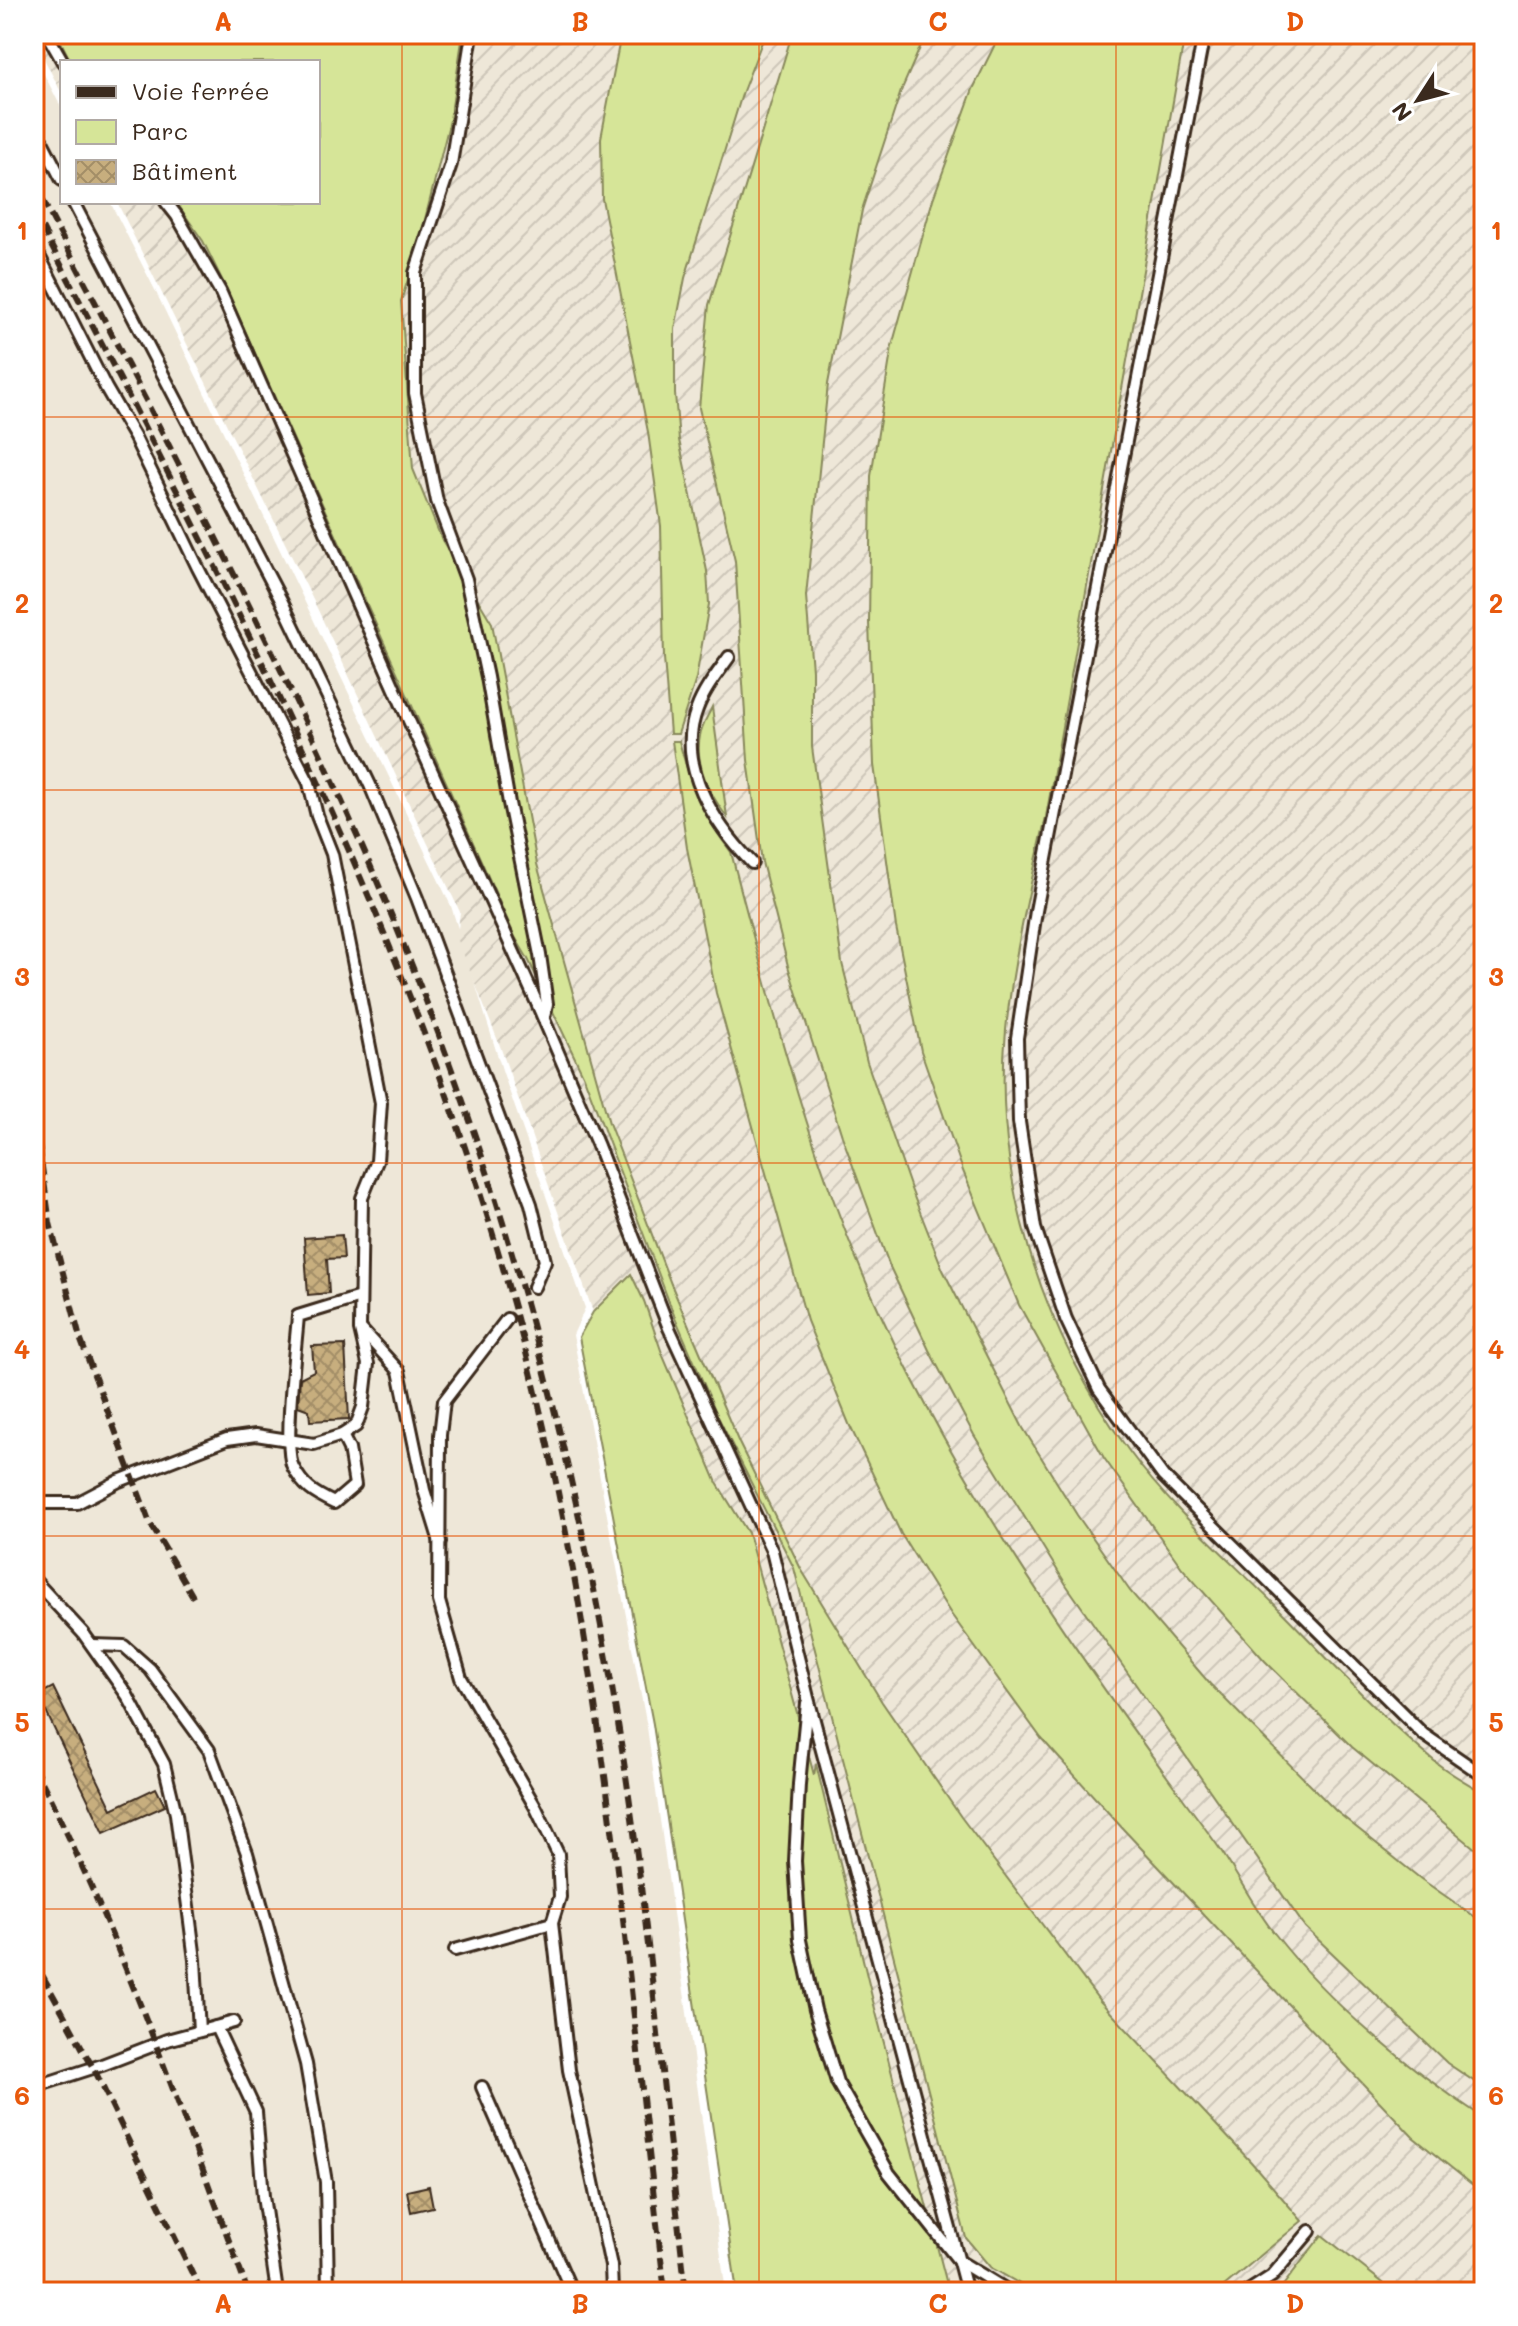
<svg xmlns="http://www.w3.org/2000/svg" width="1518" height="2326" viewBox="0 0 1518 2326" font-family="Mali,sans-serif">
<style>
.built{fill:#eee7d8}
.industrial{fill:url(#industrial-furrows)}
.green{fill:#d6e598;stroke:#88885b;stroke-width:2}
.building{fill:url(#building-cross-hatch);stroke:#3b2a1e;stroke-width:2}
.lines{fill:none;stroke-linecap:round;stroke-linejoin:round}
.lane-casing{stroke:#3b2a1e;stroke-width:16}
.lane{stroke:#fff;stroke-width:10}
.rail{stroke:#3b2a1e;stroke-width:6;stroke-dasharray:12 6;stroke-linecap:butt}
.grid{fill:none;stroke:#e8590c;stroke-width:2;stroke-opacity:0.55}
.neatline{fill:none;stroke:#e8590c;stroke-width:3}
.grid-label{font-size:26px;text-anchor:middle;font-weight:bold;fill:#e8590c}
</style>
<defs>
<pattern id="industrial-furrows" width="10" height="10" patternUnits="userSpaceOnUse" patternTransform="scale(2)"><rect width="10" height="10" fill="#eee7d8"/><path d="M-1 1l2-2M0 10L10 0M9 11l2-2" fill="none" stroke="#cdc6b9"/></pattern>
<pattern id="building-cross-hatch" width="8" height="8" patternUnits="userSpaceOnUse" patternTransform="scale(2)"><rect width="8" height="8" fill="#c7ae7e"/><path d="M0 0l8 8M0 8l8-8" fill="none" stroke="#a38e67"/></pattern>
</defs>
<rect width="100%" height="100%" fill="#fff"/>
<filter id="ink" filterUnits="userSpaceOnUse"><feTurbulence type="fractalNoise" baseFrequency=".0125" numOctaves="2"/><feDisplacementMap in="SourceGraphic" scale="16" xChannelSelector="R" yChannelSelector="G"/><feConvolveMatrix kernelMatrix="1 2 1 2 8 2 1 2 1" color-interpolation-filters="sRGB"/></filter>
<g filter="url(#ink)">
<path class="built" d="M 34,55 L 62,109 L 62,202 L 110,202 L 154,288 L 451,906 L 503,1073 L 585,1308 L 573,1335 L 647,1727 L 726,2292 L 34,2292 Z"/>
<path class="industrial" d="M 34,34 L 1484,34 L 1484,2292 L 737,2292 L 652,1719 L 579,1337 L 593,1312 L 500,1046 L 457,938 L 460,912 L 317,608 L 117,202 L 318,202 L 318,62 L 62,62 L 62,94 L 34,39 Z"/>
<g class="green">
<path d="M 57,34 L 463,34 L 450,120 L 416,255 L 401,301 L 413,469 L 442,540 L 492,623 L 537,864 L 609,1123 L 671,1284 L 739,1443 L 801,1569 L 882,1702 L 961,1817 L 1100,2001 L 1251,2162 L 1302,2221 L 1217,2292 L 1034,2292 L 990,2267 L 966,2238 L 794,1568 L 718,1417 L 674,1315 L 584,1077 L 528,959 L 515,937 L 226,288 L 203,241 L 176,202 L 318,202 L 318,62 L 71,62 Z"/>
<path d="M 621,34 L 765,34 L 743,91 L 685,278 L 675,329 L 675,394 L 679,440 L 707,571 L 709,604 L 696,679 L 678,734 L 670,734 L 664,658 L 661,526 L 648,432 L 602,199 L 601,138 Z"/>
<path d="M 792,34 L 926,34 L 901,91 L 862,210 L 828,384 L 806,596 L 812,670 L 812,747 L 842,963 L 867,1062 L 911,1189 L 943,1270 L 1023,1428 L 1077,1515 L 1130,1591 L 1210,1684 L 1336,1811 L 1421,1879 L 1484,1923 L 1484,2088 L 1447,2063 L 1305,1927 L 1067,1586 L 974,1435 L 929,1350 L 890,1267 L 842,1136 L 788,966 L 762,862 L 748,760 L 735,561 L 699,408 L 709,305 Z"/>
<path d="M 1000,34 L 1185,34 L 1046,817 C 1030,887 1013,958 1006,1030 C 992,1178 1042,1332 1129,1451 C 1170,1507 1224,1554 1274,1604 C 1328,1658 1379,1716 1438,1764 C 1452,1775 1469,1784 1484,1793 L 1484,1856 L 1352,1747 L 1265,1661 L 1182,1568 L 1104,1458 L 1019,1305 L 963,1171 L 921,1051 L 896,927 L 874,765 L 869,622 L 871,476 L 892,346 L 933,199 L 973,89 Z"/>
<path d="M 712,707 L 727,817 C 710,795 694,764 700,736 C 701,726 708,716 712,707 Z"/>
<path d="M 672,741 L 679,741 C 692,789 701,812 731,852 C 769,998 807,1145 867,1284 C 948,1469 1063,1635 1182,1797 C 1195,1815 1209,1833 1222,1852 C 1240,1879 1255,1909 1275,1934 C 1330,2005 1409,2069 1484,2118 L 1484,2194 L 1413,2137 L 1124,1830 L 1041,1738 L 951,1614 L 901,1534 L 849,1424 L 807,1321 L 716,993 L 687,848 Z"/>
<path d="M 631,1274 L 644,1301 L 663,1356 L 717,1483 L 748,1533 L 814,1775 L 816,1764 L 873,2001 L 949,2292 L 737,2292 L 653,1724 L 579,1337 L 593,1312 Z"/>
<path d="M 1322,2235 L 1392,2290 L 1389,2292 L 1278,2292 Z"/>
</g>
<g class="building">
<path d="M 342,1235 L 344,1258 L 327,1259 L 329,1293 L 308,1295 L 304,1238 Z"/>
<path d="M 345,1345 L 349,1419 L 310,1421 L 309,1410 L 298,1406 L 300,1378 L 314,1371 L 312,1346 Z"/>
<path d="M 53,1687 L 112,1809 L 156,1788 L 165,1806 L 104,1833 L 38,1695 Z"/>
<path d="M 429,2186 L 433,2207 L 411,2212 L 407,2191 Z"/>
</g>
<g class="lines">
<g class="lane-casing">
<g id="lane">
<path d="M 47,34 L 63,62"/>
<path d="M 472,34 L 451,164 L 415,273 L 415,393 L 437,501 L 466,579 L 487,677 L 509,803 L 540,955 L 547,1004 L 544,1017"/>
<path d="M 1204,34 L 1036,911 L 1017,1038 L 1019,1122 L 1035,1228 L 1066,1319 L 1099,1389 L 1163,1476 L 1423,1734 L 1484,1776"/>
<path d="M 34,126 L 62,180"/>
<path d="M 73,202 L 282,602 L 370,785 L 417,898 L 531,1204 L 545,1261 L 534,1287"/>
<path d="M 166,202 L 177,216 L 220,291 L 401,703 L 536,1001 L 598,1146 L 669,1328 L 772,1551 L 808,1698 L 967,2292"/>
<path d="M 34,246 L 106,388 L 135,438 L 198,568 L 309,783 L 317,816 L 332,854 L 381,1103 L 377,1161 L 362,1198 L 360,1328 L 399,1371 L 424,1490 L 440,1542"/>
<path d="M 729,657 C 717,674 704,690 697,709 C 675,765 715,825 752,863"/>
<path d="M 342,1435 L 349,1449 L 355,1485 L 334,1503 C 315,1494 303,1487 293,1467 C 283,1448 296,1343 298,1316 L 360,1297"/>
<path d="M 34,1503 L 77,1503 L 119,1481 L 227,1439 L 256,1435 L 314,1444 L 342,1435 L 356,1426 L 363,1407 L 368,1364 L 360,1330"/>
<path d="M 34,1580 L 83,1633 L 127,1695 L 164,1764 L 176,1814 L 195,1960 L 199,2031"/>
<path d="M 92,1645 L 124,1646 L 150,1669 L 209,1750 L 247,1853 L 306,2064 L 326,2182 L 328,2292"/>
<path d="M 807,1703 L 799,1784 L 795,1861 L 800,1940 L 815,2010 L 837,2082 L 889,2173 L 959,2261 L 1010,2292"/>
<path d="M 552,1923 L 569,2070 L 611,2266 L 612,2292"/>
<path d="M 455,1950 L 552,1923 L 560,1897 L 558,1854 L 536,1808 L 461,1678 L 439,1601 L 440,1435 L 444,1401 L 507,1319"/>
<path d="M 216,2027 L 256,2112 L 263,2196 L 277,2292"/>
<path d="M 34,2087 L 102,2065 L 167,2040 L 234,2022"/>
<path d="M 482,2087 L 572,2292"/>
<path d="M 1247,2292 L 1272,2276 L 1310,2231"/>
</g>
</g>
<use href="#lane" class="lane"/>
<g class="rail">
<path d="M 34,183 C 207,522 392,857 503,1223 C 545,1362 579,1504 605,1648 C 644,1860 661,2077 686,2292"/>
<path d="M 34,212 C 218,572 413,929 518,1322 C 603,1638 626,1968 665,2292"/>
<path d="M 34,1111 L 50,1223 L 80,1338 L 150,1523 L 195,1600"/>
<path d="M 34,1766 C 120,1935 182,2114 248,2292"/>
<path d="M 34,1960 L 97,2075 L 201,2292"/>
</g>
</g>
</g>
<path class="grid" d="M 402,34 L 402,2292M 759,34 L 759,2292M 1116,34 L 1116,2292M 34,417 L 1484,417M 34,790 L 1484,790M 34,1163 L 1484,1163M 34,1536 L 1484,1536M 34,1909 L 1484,1909"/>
<rect width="1518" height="2326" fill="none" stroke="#fff" stroke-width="88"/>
<rect x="60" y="60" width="260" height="144" fill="#ffffff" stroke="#b1aaa5" stroke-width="2"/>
<rect x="76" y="86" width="40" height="12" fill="#3b2a1e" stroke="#b1aaa5" stroke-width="2"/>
<text x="132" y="100" font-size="24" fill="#3b2a1e">Voie ferrée</text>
<rect x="76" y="120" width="40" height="24" fill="#d6e598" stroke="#b1aaa5" stroke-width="2"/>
<text x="132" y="140" font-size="24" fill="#3b2a1e">Parc</text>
<rect x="76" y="160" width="40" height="24" fill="url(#building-cross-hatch)" stroke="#b1aaa5" stroke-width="2"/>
<text x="132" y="180" font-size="24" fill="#3b2a1e">Bâtiment</text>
<g transform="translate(1418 100) rotate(234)" stroke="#ffffff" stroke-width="6" paint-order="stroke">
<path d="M0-6L14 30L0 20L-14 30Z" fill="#3b2a1e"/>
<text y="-12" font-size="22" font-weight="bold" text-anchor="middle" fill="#3b2a1e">N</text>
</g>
<rect x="44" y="44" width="1430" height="2238" class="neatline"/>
<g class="grid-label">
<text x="223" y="31">A</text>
<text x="580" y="31">B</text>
<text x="938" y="31">C</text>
<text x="1295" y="31">D</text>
<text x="22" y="240">1</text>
<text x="1496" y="240">1</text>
<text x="22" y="613">2</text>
<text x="1496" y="613">2</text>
<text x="22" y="986">3</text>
<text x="1496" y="986">3</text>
<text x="22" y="1359">4</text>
<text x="1496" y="1359">4</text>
<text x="22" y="1732">5</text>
<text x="1496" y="1732">5</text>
<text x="22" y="2105">6</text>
<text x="1496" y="2105">6</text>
<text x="223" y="2313">A</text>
<text x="580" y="2313">B</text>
<text x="938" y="2313">C</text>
<text x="1295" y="2313">D</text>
</g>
</svg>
